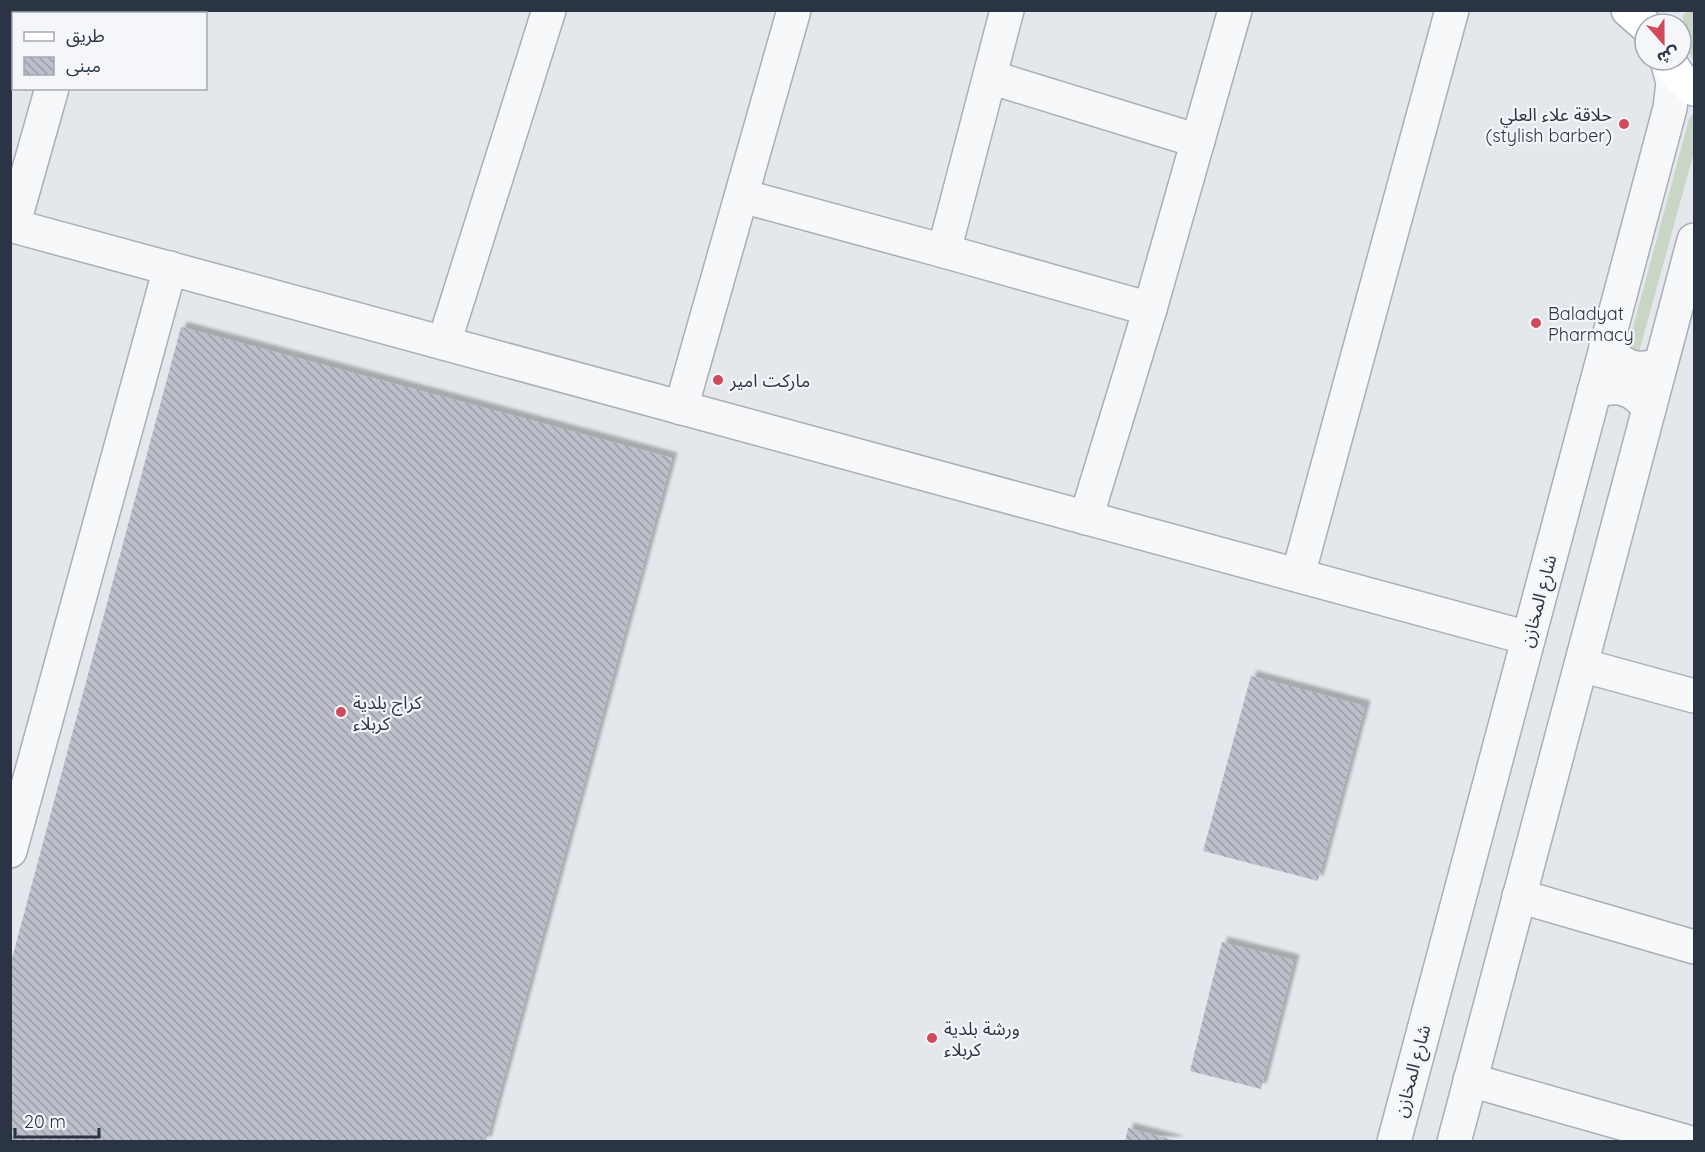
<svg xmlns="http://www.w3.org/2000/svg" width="1705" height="1152" viewBox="0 0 1705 1152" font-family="Quicksand,'Noto Sans Arabic',sans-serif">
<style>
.grass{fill:#c9d6c5}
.building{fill:url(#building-back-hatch);filter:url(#shadow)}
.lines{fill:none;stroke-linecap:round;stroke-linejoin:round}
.minor-casing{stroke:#a9aeb7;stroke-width:36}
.major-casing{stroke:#a3abb8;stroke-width:36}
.minor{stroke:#f7f8fa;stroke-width:33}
.major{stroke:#fff;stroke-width:33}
.poi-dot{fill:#d1495b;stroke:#f4f6f9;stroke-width:2}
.labels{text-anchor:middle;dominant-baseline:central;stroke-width:4.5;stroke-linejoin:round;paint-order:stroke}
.poi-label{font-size:18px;fill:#2b3445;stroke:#f4f6f9;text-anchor:start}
.street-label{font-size:18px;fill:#2b3445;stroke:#f4f6f9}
</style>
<defs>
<pattern id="building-back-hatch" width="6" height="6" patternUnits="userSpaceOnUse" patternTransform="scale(1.5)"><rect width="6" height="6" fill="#bbc0ca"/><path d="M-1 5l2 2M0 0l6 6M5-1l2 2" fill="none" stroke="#989da6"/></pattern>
<filter id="shadow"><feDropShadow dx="5.5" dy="-5.5" stdDeviation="1.5" flood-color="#0004"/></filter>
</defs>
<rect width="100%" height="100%" fill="#e4e7ec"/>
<g class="grass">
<path d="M 1687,10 L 1694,11 L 1694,62 L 1683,42 L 1683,16 Z"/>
<path d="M 1694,112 L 1694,152 L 1639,352 L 1627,356 L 1628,346 L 1685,134 L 1689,119 Z"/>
</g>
<g class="building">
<path d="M 181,327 L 672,458 L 486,1142 L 10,1142 L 10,966 Z"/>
<path d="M 1251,676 L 1365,706 L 1318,881 L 1203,851 Z"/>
<path d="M 1222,942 L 1294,960 L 1261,1089 L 1190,1071 Z"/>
<path d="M 1128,1128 L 1177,1141 L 1177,1142 L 1125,1142 Z"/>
</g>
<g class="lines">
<g class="minor-casing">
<g id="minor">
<path d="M 73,14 L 74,10"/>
<path d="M 990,77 L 1198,141"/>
<path d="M 742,196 L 944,251 L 1150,309"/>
<path d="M 10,225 L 1528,638"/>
<path d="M 13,226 L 52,88"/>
<path d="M 944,251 L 1007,10"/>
<path d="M 444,343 L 549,10"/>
<path d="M 1606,346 C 1622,368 1636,373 1661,364"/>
<path d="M 1594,392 C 1618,383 1634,388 1649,409"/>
<path d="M 681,408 L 794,10"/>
<path d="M 1086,518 L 1150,309 L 1235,10"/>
<path d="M 1298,575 L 1452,10"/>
<path d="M 1581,665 L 1694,696"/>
<path d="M 10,851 L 170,268"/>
<path d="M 1519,896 L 1694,947"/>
<path d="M 1470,1080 L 1688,1142"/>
<path d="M 1394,1142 L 1670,108 L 1673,83 L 1667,60"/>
<path d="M 1454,1142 L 1694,240"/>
</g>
</g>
<g class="major-casing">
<g id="major">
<path d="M 1628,10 L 1645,25"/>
<path d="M 1668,60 L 1680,78 L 1694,89"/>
</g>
</g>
<use href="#minor" class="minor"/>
<use href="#major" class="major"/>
</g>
<g class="poi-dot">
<circle cx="1624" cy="124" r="6"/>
<circle cx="1536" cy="323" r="6"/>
<circle cx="718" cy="380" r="6"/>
<circle cx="341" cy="712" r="6"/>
<circle cx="932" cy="1038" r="6"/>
</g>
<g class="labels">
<g class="poi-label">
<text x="1612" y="114" text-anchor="end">حلاقة علاء العلي<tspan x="1612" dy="21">(stylish barber)</tspan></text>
<text x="1548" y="313">Baladyat<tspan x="1548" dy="21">Pharmacy</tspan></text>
<text x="730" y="380">ماركت امير</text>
<text x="353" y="702">كراج بلدية<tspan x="353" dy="21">كربلاء</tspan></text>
<text x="944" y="1028">ورشة بلدية<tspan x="944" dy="21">كربلاء</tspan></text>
</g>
<g class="street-label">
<text transform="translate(1538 601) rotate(-75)">شارع المخازن</text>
<text transform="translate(1412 1071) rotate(-75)">شارع المخازن</text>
</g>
</g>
<rect width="1705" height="1152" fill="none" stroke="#2b3445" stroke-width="24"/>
<rect x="12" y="12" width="195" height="78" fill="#f4f6f9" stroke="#a4a8b1" stroke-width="1.5"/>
<rect x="24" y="32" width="30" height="9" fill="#ffffff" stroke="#a4a8b1" stroke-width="1.5"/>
<text x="66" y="42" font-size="18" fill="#2b3445">طريق</text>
<rect x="24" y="57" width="30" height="18" fill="url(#building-back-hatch)" stroke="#a4a8b1" stroke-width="1.5"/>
<text x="66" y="72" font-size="18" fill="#2b3445">مبنى</text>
<g transform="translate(1663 42) rotate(159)"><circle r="28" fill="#f4f6f9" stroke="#a4a8b1" stroke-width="1.5"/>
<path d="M0-4.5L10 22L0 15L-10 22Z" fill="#d1495b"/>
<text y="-9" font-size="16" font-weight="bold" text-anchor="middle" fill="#2b3445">ش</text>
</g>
<path d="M15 1128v9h84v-9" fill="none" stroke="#2b3445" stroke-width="3"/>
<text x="24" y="1128" font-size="18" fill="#2b3445" stroke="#f4f6f9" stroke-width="4.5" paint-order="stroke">20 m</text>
</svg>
